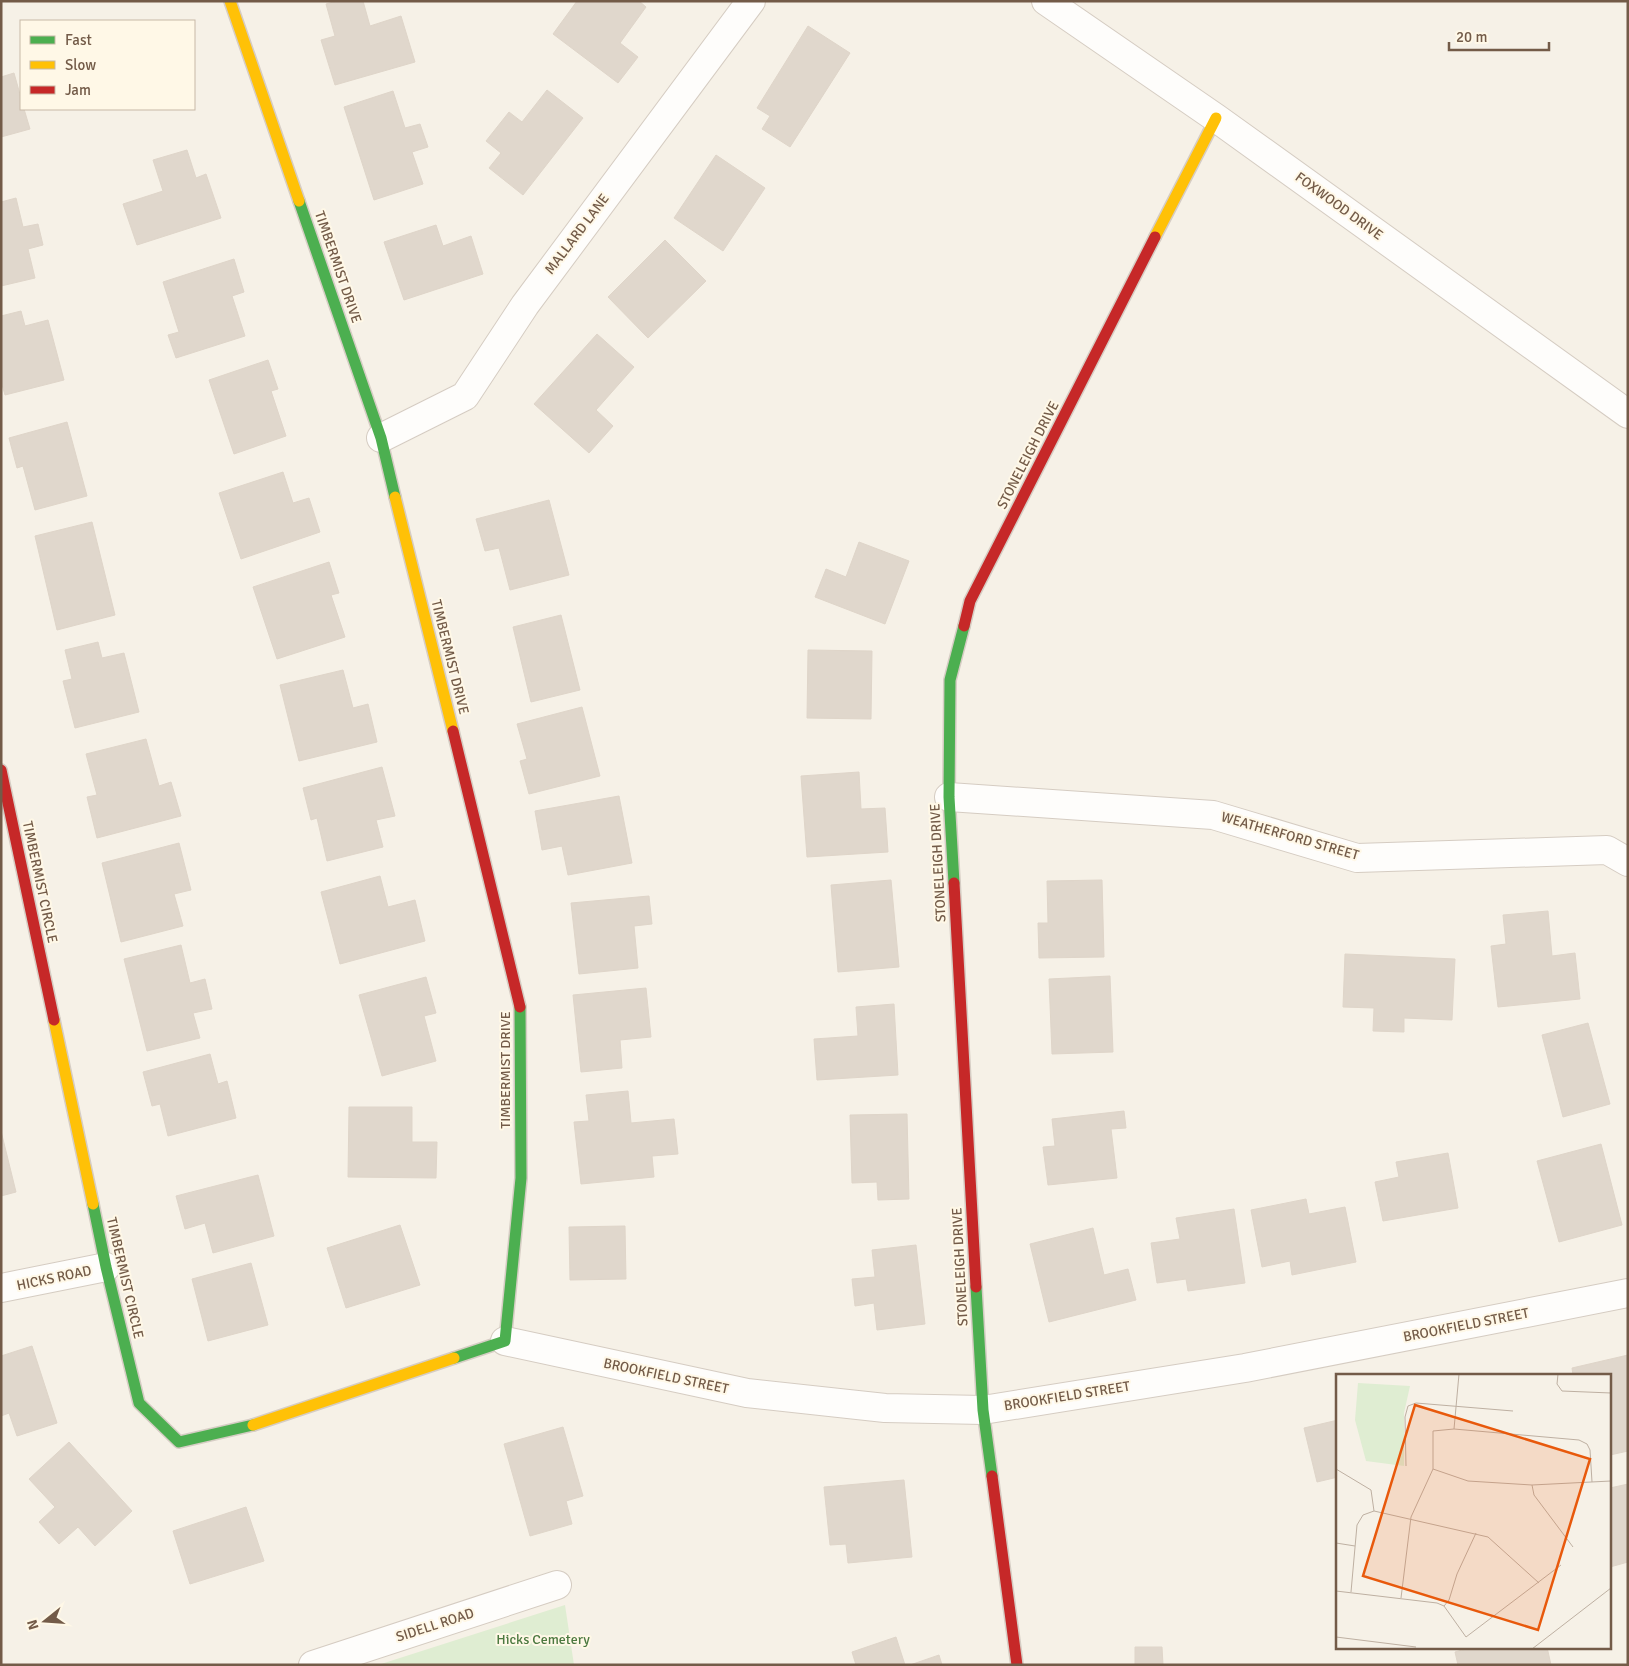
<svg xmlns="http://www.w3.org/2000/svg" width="1629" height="1666" viewBox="0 0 1629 1666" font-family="Signika,sans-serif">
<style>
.green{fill:#dfedd2}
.building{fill:#e0d7cc;stroke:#dfd5c9}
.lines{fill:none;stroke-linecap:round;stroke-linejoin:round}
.street-casing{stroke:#d5ccc2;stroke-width:30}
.fast-casing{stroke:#d6cdc4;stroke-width:14}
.slow-casing{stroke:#d6cdc4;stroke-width:14}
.jam-casing{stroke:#d6cdc4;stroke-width:14}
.street{stroke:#fefdfb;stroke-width:28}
.fast{stroke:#4caf50;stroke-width:11}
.slow{stroke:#ffc107;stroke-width:11}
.jam{stroke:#c62828;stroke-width:11}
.labels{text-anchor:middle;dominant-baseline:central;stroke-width:4;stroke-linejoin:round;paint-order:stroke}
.street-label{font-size:14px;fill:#735b48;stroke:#fff8e7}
.park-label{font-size:14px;fill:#4c7940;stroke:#fff8e7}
.inset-road{fill:none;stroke:#beb0a2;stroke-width:1}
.view{fill:#e8590c;fill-opacity:0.15;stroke:#e8590c;stroke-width:2.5}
.inset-edge{fill:none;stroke:#735b48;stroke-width:2.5}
</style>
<rect width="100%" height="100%" fill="#f6f1e7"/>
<path class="green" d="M 565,1605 L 574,1665 L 378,1665 Z"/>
<g class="building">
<path d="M 337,1 L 363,1 L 370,26 L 401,16 L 415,62 L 335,85 L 321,40 L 335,36 L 326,4 Z"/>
<path d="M 577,1 L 639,1 L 646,7 L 620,43 L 638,57 L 618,83 L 553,34 Z"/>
<path d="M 808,26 L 850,53 L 790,147 L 762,129 L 770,116 L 757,108 Z"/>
<path d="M 14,73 L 21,98 L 21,109 L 24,109 L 30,129 L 1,137 L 1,77 Z"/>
<path d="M 547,90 L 583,118 L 523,195 L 489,168 L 501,153 L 486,141 L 509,112 L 522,122 Z"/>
<path d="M 393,91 L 405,128 L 420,124 L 428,147 L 412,152 L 423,184 L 374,200 L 344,107 Z"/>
<path d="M 187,150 L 196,178 L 206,174 L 221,218 L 137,245 L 123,204 L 163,191 L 153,160 Z"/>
<path d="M 716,155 L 765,188 L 723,251 L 674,218 Z"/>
<path d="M 16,198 L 23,227 L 38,224 L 43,245 L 28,249 L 35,278 L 1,286 L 1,202 Z"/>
<path d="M 436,225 L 443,246 L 471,236 L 483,274 L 404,300 L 384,242 Z"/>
<path d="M 665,240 L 706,281 L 648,338 L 608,297 Z"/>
<path d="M 234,259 L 244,292 L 232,296 L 245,336 L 176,358 L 168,335 L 179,332 L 163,282 Z"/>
<path d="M 21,311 L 25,326 L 48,320 L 64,380 L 5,395 L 1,381 L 1,316 Z"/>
<path d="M 597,334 L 634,367 L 596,410 L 613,426 L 589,453 L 534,404 Z"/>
<path d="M 268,360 L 278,389 L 271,391 L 286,436 L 234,454 L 209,380 Z"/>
<path d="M 67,422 L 87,496 L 35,510 L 23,466 L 17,468 L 9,438 Z"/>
<path d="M 283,472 L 293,503 L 309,498 L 320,532 L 241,559 L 219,493 Z"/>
<path d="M 549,500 L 569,575 L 510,590 L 499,548 L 485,551 L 476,519 Z"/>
<path d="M 92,522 L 115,615 L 57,630 L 35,536 Z"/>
<path d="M 859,542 L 909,561 L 885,624 L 815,597 L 826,569 L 846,577 Z"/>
<path d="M 329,562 L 339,593 L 331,595 L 345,637 L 277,659 L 253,587 Z"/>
<path d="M 561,615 L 580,690 L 531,702 L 513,627 Z"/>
<path d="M 98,642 L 102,658 L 124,653 L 139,712 L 75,728 L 63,681 L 72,679 L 65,650 Z"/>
<path d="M 808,650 L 872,651 L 871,719 L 807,718 Z"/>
<path d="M 343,670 L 353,708 L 368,704 L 377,742 L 299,761 L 280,685 Z"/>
<path d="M 582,707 L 600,776 L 529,794 L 520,761 L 527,759 L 517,724 Z"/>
<path d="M 146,739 L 159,786 L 171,782 L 181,816 L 97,838 L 87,797 L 97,795 L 86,754 Z"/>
<path d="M 382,767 L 395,816 L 376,820 L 383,847 L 327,861 L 317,818 L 311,820 L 303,788 Z"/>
<path d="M 859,772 L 861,809 L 885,808 L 888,852 L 807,857 L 801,776 Z"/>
<path d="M 619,796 L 632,863 L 568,875 L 562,846 L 542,850 L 535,811 Z"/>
<path d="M 179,843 L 191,890 L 174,894 L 183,926 L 121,942 L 102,863 Z"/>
<path d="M 380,876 L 388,907 L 415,900 L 425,941 L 340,964 L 321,892 Z"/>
<path d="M 891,880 L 899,967 L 838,972 L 831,885 Z"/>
<path d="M 1102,880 L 1104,957 L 1039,958 L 1038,923 L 1048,923 L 1047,881 Z"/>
<path d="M 649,896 L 652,924 L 634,926 L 638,968 L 579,974 L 571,903 Z"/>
<path d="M 1548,911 L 1552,956 L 1575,953 L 1580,999 L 1498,1007 L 1491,946 L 1506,944 L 1503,915 Z"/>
<path d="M 181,945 L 190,983 L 205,979 L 212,1009 L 193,1013 L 200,1038 L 147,1051 L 124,959 Z"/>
<path d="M 1345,954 L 1455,959 L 1452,1020 L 1404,1018 L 1404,1032 L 1373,1031 L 1374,1008 L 1343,1007 Z"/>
<path d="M 1110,976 L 1113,1052 L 1052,1054 L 1049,979 Z"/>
<path d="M 426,977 L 436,1013 L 424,1016 L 436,1061 L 382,1076 L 359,995 Z"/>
<path d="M 646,988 L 651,1037 L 620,1040 L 622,1068 L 581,1072 L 573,995 Z"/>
<path d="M 894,1004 L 898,1075 L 817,1080 L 814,1039 L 858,1036 L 856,1007 Z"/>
<path d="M 1588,1023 L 1610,1104 L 1563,1117 L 1542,1035 Z"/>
<path d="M 210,1054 L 218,1084 L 227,1081 L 236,1118 L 168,1136 L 160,1104 L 152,1106 L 143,1072 Z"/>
<path d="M 628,1091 L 631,1123 L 674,1119 L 678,1154 L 652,1156 L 654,1177 L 581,1184 L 574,1122 L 589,1121 L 586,1095 Z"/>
<path d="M 349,1107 L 412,1107 L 412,1142 L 437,1142 L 436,1178 L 348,1177 Z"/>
<path d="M 1124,1111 L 1126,1128 L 1111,1129 L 1117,1178 L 1048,1185 L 1043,1147 L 1055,1146 L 1052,1119 Z"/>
<path d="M 907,1114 L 909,1199 L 878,1200 L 877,1182 L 852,1183 L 850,1115 Z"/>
<path d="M 1,1131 L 16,1192 L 1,1196 Z"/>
<path d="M 1601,1144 L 1622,1225 L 1559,1242 L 1537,1161 Z"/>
<path d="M 1448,1153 L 1458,1208 L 1383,1221 L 1375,1182 L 1399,1177 L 1396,1162 Z"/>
<path d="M 258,1175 L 274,1236 L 213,1253 L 205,1223 L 185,1229 L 176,1196 Z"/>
<path d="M 1306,1199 L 1309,1214 L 1345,1207 L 1356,1262 L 1292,1275 L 1290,1261 L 1262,1267 L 1251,1210 Z"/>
<path d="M 1234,1209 L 1245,1283 L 1188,1291 L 1186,1279 L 1157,1283 L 1151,1243 L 1180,1239 L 1176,1218 Z"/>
<path d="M 400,1225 L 420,1285 L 346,1308 L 327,1248 Z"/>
<path d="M 625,1226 L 626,1279 L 570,1280 L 569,1227 Z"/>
<path d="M 1093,1228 L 1104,1275 L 1128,1269 L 1136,1300 L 1049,1322 L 1030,1244 Z"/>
<path d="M 916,1245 L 925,1324 L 877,1330 L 874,1303 L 855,1306 L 852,1279 L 875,1277 L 872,1250 Z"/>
<path d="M 251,1263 L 268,1325 L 208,1341 L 192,1279 Z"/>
<path d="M 32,1346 L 57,1423 L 17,1436 L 9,1413 L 1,1416 L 1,1356 Z"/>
<path d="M 1628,1355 L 1628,1451 L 1610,1455 L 1610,1375 L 1573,1375 L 1572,1368 Z"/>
<path d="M 1338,1420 L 1338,1477 L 1317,1482 L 1304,1428 Z"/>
<path d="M 563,1427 L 583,1496 L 566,1501 L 572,1524 L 530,1536 L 504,1444 Z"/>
<path d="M 69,1442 L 132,1511 L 95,1546 L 78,1527 L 59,1544 L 39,1522 L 55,1507 L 29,1479 Z"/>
<path d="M 904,1480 L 912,1557 L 848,1563 L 846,1544 L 830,1545 L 824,1487 Z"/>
<path d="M 1628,1484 L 1628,1562 L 1610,1567 L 1610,1540 L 1612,1540 L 1610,1533 L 1610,1488 Z"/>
<path d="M 246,1507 L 264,1561 L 190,1584 L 173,1531 Z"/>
<path d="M 896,1637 L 905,1665 L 856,1665 L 852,1652 Z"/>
<path d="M 1135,1647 L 1162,1647 L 1163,1665 L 1135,1665 Z"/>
<path d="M 1473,1647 L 1547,1647 L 1551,1665 L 1458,1665 L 1455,1652 Z"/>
<path d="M 939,1655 L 942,1665 L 910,1665 Z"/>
</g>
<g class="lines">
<g class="street-casing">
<g id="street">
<path d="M 1046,1 L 1216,118 L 1628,414"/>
<path d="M 381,438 L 465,396 L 525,305 L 751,1"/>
<path d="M 949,797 L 1213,815 L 1357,858 L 1607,850 L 1628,862"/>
<path d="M 1,1288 L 106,1267"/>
<path d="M 505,1341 L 747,1393 L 885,1408 L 983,1410 L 1245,1368 L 1628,1293"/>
<path d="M 313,1665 L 557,1585"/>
</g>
</g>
<g class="fast-casing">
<g id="fast">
<path d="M 299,201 L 381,438 L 395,497"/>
<path d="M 954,883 L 949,797 L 950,680 L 964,626"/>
<path d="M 93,1204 L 106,1267 L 139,1403 L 179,1442 L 253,1425"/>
<path d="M 976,1287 L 983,1410 L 992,1476"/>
<path d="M 454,1358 L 505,1341 L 521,1178 L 520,1007"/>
</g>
</g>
<g class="slow-casing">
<g id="slow">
<path d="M 230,1 L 299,201"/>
<path d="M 1155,237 L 1216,118"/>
<path d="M 395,497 L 453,731"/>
<path d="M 54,1020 L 93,1204"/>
<path d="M 253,1425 L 454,1358"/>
</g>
</g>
<g class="jam-casing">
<g id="jam">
<path d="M 964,626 L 970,601 L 1155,237"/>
<path d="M 453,731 L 520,1007"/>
<path d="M 1,770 L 54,1020"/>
<path d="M 954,883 L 976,1287"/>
<path d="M 992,1476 L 1017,1665"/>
</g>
</g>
<use href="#street" class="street"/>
<use href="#fast" class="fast"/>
<use href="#slow" class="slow"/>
<use href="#jam" class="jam"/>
</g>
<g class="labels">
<g class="street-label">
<text transform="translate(1339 206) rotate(36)">FOXWOOD DRIVE</text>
<text transform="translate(577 234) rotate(-53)">MALLARD LANE</text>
<text transform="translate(338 267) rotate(71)">TIMBERMIST DRIVE</text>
<text transform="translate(1028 455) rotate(-63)">STONELEIGH DRIVE</text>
<text transform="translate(450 657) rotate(76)">TIMBERMIST DRIVE</text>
<text transform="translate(1290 836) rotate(16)">WEATHERFORD STREET</text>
<text transform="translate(938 863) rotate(-93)">STONELEIGH DRIVE</text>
<text transform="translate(40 882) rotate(78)">TIMBERMIST CIRCLE</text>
<text transform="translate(505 1070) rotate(-90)">TIMBERMIST DRIVE</text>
<text transform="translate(960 1267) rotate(-93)">STONELEIGH DRIVE</text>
<text transform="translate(54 1278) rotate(-12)">HICKS ROAD</text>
<text transform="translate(125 1278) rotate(77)">TIMBERMIST CIRCLE</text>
<text transform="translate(1466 1325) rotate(-11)">BROOKFIELD STREET</text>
<text transform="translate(666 1376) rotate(12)">BROOKFIELD STREET</text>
<text transform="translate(1067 1396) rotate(-9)">BROOKFIELD STREET</text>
<text transform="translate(435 1625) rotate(-18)">SIDELL ROAD</text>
</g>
<g class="park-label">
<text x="543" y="1639">Hicks Cemetery</text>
</g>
</g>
<g transform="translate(1336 1374)">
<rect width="275" height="275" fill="#f6f1e7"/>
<path d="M 22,9 L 74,12 L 68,39 L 68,92 L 30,87 L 19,46 Z" fill="#dfedd2"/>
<path class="inset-road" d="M 222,0 L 221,10 L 226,17 L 275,19M 118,55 L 123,0M 70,92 L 69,43 L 72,32 L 80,29 L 177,37M 0,95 L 35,116 L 38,137M 97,95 L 97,57 L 118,55 L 243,66 L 251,70 L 254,76 L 256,108M 97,95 L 132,107 L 196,111 L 275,107M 196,111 L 198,121 L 237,173M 38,137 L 152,163 L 203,209M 0,169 L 19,172M 0,217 L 101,229 L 108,232 L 130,263 L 225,191M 15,218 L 21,151 L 27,141 L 38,137M 65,224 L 75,143 L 97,95M 108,232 L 113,226 L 121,200 L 140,159M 0,263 L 80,273M 196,275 L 275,214"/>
<path class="view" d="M 79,31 L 254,85 L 202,256 L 27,202 Z"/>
<rect width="275" height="275" class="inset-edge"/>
</g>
<rect width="1629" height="1666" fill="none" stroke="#735b48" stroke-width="5"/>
<rect x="20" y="20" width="175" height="90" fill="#fff8e7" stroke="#c7b9a7"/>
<rect x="30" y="36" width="25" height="8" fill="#4caf50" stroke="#c7b9a7"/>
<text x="65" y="45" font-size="15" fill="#735b48">Fast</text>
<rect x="30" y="61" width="25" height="8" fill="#ffc107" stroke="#c7b9a7"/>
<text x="65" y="70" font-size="15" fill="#735b48">Slow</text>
<rect x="30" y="86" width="25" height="8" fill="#c62828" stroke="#c7b9a7"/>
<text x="65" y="95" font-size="15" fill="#735b48">Jam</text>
<g transform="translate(45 1621) rotate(253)" stroke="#fff8e7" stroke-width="4" paint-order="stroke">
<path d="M0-4L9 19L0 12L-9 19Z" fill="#735b48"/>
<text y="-8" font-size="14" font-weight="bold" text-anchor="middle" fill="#735b48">N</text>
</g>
<path d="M1449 42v8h100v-8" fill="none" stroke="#735b48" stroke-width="2.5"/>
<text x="1456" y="42" font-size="15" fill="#735b48" stroke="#fff8e7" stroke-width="4" paint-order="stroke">20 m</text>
</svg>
